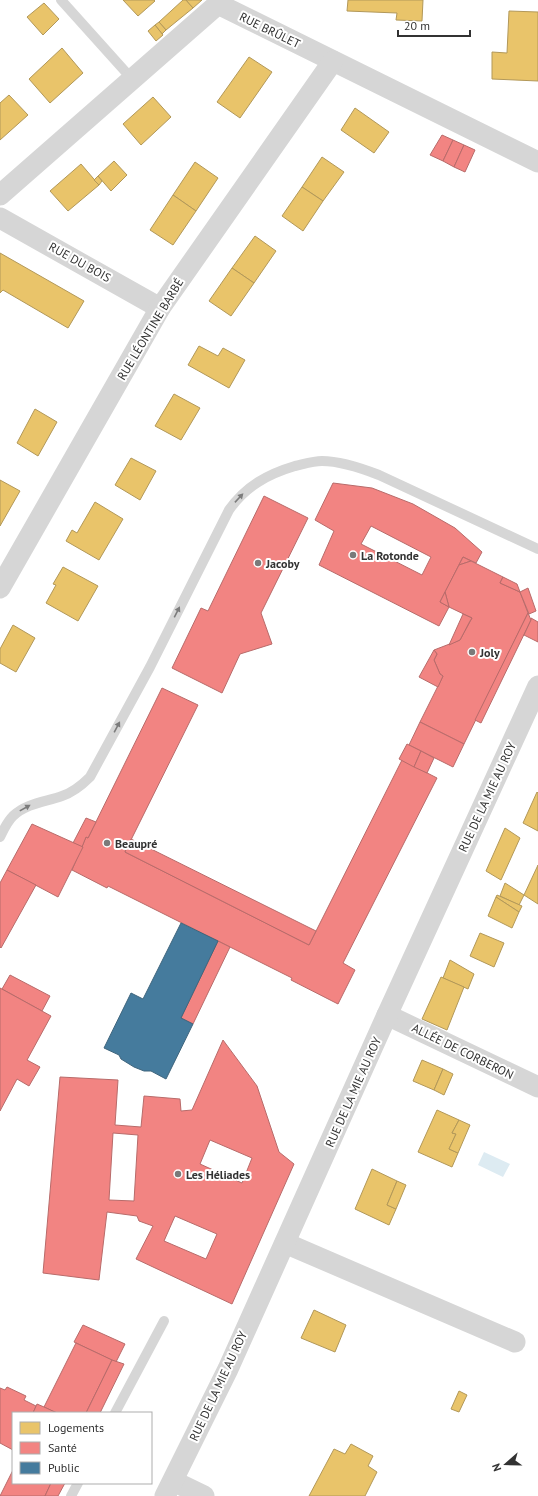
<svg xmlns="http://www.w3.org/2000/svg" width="538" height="1496" viewBox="0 0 538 1496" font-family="'PT Sans',sans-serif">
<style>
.water{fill:#ddebf2}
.homes{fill:#e9c46a;stroke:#b29859}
.health{fill:#f28482;stroke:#b86b6a;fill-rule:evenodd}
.public{fill:#457b9d;stroke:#3f657d}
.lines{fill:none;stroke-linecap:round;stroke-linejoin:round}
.service{stroke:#d6d6d6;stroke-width:10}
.minor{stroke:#d6d6d6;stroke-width:21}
.oneway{fill:#7c7c7c}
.poi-dot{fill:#7a7a7a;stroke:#fff;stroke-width:1.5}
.labels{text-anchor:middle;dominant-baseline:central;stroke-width:4;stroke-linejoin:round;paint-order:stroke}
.street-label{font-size:12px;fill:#323232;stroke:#fff}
.poi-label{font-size:12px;font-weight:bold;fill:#323232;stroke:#fff;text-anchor:start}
</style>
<rect width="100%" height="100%" fill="#fff"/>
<path class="water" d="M 484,1152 L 510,1164 L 503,1177 L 478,1165 Z"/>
<g class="homes">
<path d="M 123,0 L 154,0 L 155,1 L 138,16 Z"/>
<path d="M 183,0 L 186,0 L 193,8 L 166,30 L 159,22 Z"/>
<path d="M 186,0 L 202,0 L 193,8 Z"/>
<path d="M 348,0 L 423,0 L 422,21 L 396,20 L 397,13 L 347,11 Z"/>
<path d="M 44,3 L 59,19 L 43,35 L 27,17 Z"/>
<path d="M 509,11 L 538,12 L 538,81 L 492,79 L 492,52 L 507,53 Z"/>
<path d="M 159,22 L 166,30 L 162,34 L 155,25 Z"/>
<path d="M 155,25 L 163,35 L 156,41 L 148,31 Z"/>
<path d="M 62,48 L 83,73 L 50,103 L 29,79 Z"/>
<path d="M 249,57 L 272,72 L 240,118 L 217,102 Z"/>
<path d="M 9,95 L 28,115 L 0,140 L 0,103 Z"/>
<path d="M 153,97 L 171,117 L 141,145 L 123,124 Z"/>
<path d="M 355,108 L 389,132 L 374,153 L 341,130 Z"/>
<path d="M 322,157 L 344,172 L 323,201 L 302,187 Z"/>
<path d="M 114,161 L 127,175 L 111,191 L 98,176 Z"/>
<path d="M 195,162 L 218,178 L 196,211 L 173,195 Z"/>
<path d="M 81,164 L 99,185 L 68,211 L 50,191 Z"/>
<path d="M 98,176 L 102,181 L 99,185 L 94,180 Z"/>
<path d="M 302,187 L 323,201 L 303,231 L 282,216 Z"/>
<path d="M 173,195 L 196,211 L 173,245 L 150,230 Z"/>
<path d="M 255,236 L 276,251 L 254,283 L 232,268 Z"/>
<path d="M 0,253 L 84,301 L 68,328 L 3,290 L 0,293 Z"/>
<path d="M 232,268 L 254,283 L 231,316 L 209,301 Z"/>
<path d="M 199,346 L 218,356 L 223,348 L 245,360 L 229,388 L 188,365 Z"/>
<path d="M 174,394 L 200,408 L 181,440 L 155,426 Z"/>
<path d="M 35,409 L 57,422 L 38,456 L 17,443 Z"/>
<path d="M 131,458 L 156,471 L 140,500 L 115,485 Z"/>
<path d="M 0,480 L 20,491 L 0,526 Z"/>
<path d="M 95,502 L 123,519 L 99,560 L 66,541 L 72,530 L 77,533 Z"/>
<path d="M 63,567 L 98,586 L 78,621 L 46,603 L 56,585 L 53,584 Z"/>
<path d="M 13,625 L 35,638 L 16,672 L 0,663 L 0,649 Z"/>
<path d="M 537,792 L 538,793 L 538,831 L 523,823 Z"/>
<path d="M 505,828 L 520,838 L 501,880 L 486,871 Z"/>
<path d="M 538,865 L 538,904 L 524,895 Z"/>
<path d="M 505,883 L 524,895 L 519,905 L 500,896 Z"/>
<path d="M 497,895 L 522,906 L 519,912 L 496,897 Z"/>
<path d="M 496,897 L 519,912 L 512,928 L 488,916 Z"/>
<path d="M 480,933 L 504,943 L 494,967 L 470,956 Z"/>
<path d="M 450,960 L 474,974 L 468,989 L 443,978 Z"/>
<path d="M 441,977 L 464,987 L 447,1030 L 422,1019 Z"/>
<path d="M 422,1060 L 443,1069 L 434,1090 L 413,1081 Z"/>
<path d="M 443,1069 L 453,1074 L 444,1095 L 434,1090 Z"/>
<path d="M 437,1110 L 459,1120 L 452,1133 L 456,1134 L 449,1149 L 458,1153 L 452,1167 L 418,1152 Z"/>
<path d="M 459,1120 L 470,1125 L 458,1153 L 449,1149 L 456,1134 L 452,1133 Z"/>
<path d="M 372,1169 L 397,1181 L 387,1205 L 396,1209 L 389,1225 L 355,1209 Z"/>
<path d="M 397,1181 L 406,1185 L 396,1209 L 387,1205 Z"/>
<path d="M 314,1310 L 346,1325 L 335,1352 L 301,1338 Z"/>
<path d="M 459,1391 L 467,1395 L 459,1412 L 451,1409 Z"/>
<path d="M 351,1444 L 373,1456 L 368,1466 L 377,1472 L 365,1496 L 309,1496 L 334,1449 L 345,1454 Z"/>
</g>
<g class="health">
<path d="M 442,135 L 453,140 L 443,161 L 430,155 Z"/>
<path d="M 453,140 L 464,145 L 454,167 L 443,161 Z"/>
<path d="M 464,145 L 475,150 L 465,172 L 454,167 Z"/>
<path d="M 333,483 L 372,488 L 413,504 L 455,528 L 482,552 L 476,563 L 463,557 L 440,602 L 449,607 L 439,626 L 319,565 L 334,531 L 315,520 ZM 371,526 L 431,557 L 422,575 L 361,544 Z"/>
<path d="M 264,496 L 308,518 L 261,613 L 272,644 L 240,654 L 222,693 L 172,668 L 201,608 L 208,611 Z"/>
<path d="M 463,557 L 471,561 L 459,565 Z"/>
<path d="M 471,561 L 503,577 L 500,583 L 520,592 L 528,613 L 464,744 L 420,722 L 443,676 L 440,674 L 434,660 L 437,654 L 434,650 L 460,640 L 472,618 L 449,607 L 445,592 L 459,565 Z"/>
<path d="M 503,577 L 517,584 L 520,592 L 500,583 Z"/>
<path d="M 528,588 L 536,611 L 529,614 L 520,592 Z"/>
<path d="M 445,592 L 449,607 L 440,602 Z"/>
<path d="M 528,613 L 531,620 L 481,723 L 475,720 Z"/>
<path d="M 463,614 L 472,618 L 470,621 L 460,640 L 449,645 Z"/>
<path d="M 531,618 L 538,622 L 538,642 L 524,635 L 531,620 Z"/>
<path d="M 434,650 L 437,654 L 434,660 L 440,674 L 443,676 L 438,687 L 419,677 Z"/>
<path d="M 162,688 L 198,705 L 125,852 L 309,945 L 402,760 L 437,778 L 343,963 L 355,970 L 338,1004 L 291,980 L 292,978 L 108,886 L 107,888 L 72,870 L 86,837 L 88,838 Z"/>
<path d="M 420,722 L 464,744 L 453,767 L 409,745 Z"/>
<path d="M 407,744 L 421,751 L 414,767 L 399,759 Z"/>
<path d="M 421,751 L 434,758 L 427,773 L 414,767 Z"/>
<path d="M 86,818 L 96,822 L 88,838 L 86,837 L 82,847 L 73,843 Z"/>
<path d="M 32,824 L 83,847 L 58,897 L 7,870 Z"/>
<path d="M 131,839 L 316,931 L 309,945 L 125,852 Z"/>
<path d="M 7,870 L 36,885 L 1,948 L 0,947 L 0,883 Z"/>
<path d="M 218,941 L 230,947 L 193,1024 L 181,1018 Z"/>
<path d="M 10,975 L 50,996 L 42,1011 L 2,989 Z"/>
<path d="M 0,988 L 51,1016 L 27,1060 L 40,1067 L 29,1086 L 17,1079 L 0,1111 Z"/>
<path d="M 223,1040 L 257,1086 L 279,1152 L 294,1164 L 232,1304 L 136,1259 L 153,1226 L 139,1221 L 137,1216 L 107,1212 L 99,1280 L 43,1273 L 60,1077 L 118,1080 L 115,1125 L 141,1127 L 144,1096 L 180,1099 L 181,1111 L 192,1110 ZM 113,1133 L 138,1135 L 134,1201 L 109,1200 ZM 210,1140 L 252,1158 L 242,1183 L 200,1164 ZM 175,1216 L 217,1234 L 206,1259 L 164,1241 Z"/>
<path d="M 83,1325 L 125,1344 L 116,1362 L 74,1342 Z"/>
<path d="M 76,1343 L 112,1360 L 86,1413 L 57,1413 L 44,1407 Z"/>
<path d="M 112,1360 L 124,1364 L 100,1413 L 86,1413 Z"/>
<path d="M 7,1387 L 26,1396 L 24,1400 L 36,1406 L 33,1413 L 13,1413 L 13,1450 L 0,1443 L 0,1388 L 5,1390 Z"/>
<path d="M 37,1404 L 44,1407 L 57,1413 L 33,1413 Z"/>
<path d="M 13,1470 L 13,1483 L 51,1483 L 45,1496 L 0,1496 Z"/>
<path d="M 51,1483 L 65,1483 L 58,1496 L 45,1496 Z"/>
</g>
<path class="public" d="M 181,923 L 218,941 L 181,1018 L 193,1024 L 166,1079 L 151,1071 L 144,1071 L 134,1067 L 121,1059 L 119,1055 L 104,1048 L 131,993 L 143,999 Z"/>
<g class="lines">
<g class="service">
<path d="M 61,0 L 132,79"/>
<path d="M 0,837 C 4,829 7,822 13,816 C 27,803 45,802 62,796 C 74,792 82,785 90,777 L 150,667 L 229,510 C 246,486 268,474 295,466 C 304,464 313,461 322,461 C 341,461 361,468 379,475 L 538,549"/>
<path d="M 115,1413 L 164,1321"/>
<path d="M 71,1496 L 78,1483"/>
</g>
<g class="minor">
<path d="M 0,195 L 218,4 L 538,162"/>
<path d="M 0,218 L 160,308"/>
<path d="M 0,588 L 160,308 L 333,61"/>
<path d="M 387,1015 L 538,1087"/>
<path d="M 285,1243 L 515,1342"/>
<path d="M 173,1481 L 204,1496"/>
<path d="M 165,1496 L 228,1369 L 387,1015 L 538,686"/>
</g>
</g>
<defs><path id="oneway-solid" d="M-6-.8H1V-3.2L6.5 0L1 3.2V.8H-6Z"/></defs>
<g class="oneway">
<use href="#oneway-solid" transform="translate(239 498) rotate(-47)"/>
<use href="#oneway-solid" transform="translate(177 612) rotate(-63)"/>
<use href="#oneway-solid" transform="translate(117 727) rotate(-62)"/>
<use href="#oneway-solid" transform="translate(25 808) rotate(-29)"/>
</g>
<g class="poi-dot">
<circle cx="353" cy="555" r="4"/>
<circle cx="258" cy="563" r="4"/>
<circle cx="472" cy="652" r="4"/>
<circle cx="107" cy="843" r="4"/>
<circle cx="178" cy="1174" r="4"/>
</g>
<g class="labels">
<g class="street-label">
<text transform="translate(270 30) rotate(26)">RUE BRÛLET</text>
<text transform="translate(80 262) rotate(29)">RUE DU BOIS</text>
<text transform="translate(150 329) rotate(-59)">RUE LÉONTINE BARBÉ</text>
<text transform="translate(487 797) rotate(-65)">RUE DE LA MIE AU ROY</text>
<text transform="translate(463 1051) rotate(26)">ALLÉE DE CORBERON</text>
<text transform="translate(353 1092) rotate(-66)">RUE DE LA MIE AU ROY</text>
<text transform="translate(218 1386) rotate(-65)">RUE DE LA MIE AU ROY</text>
</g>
<g class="poi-label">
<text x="361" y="555">La Rotonde</text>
<text x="266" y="563">Jacoby</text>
<text x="480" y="652">Joly</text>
<text x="115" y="843">Beaupré</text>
<text x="186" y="1174">Les Héliades</text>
</g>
</g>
<rect x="12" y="1412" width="140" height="72" fill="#ffffff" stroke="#adadad"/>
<rect x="20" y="1422" width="20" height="12" fill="#e9c46a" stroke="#adadad"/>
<text x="48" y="1432" font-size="12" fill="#323232">Logements</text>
<rect x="20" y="1442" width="20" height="12" fill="#f28482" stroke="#adadad"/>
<text x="48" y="1452" font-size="12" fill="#323232">Santé</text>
<rect x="20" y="1462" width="20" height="12" fill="#457b9d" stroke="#adadad"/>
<text x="48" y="1472" font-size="12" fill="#323232">Public</text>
<g transform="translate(506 1464) rotate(250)" stroke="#ffffff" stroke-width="3" paint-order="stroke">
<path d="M0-3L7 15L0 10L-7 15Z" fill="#323232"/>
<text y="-6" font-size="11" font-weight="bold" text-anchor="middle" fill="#323232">N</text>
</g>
<path d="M398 30v6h72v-6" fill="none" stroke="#323232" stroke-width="2"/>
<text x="404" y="30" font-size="12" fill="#323232" stroke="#ffffff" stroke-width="3" paint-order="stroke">20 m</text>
</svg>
